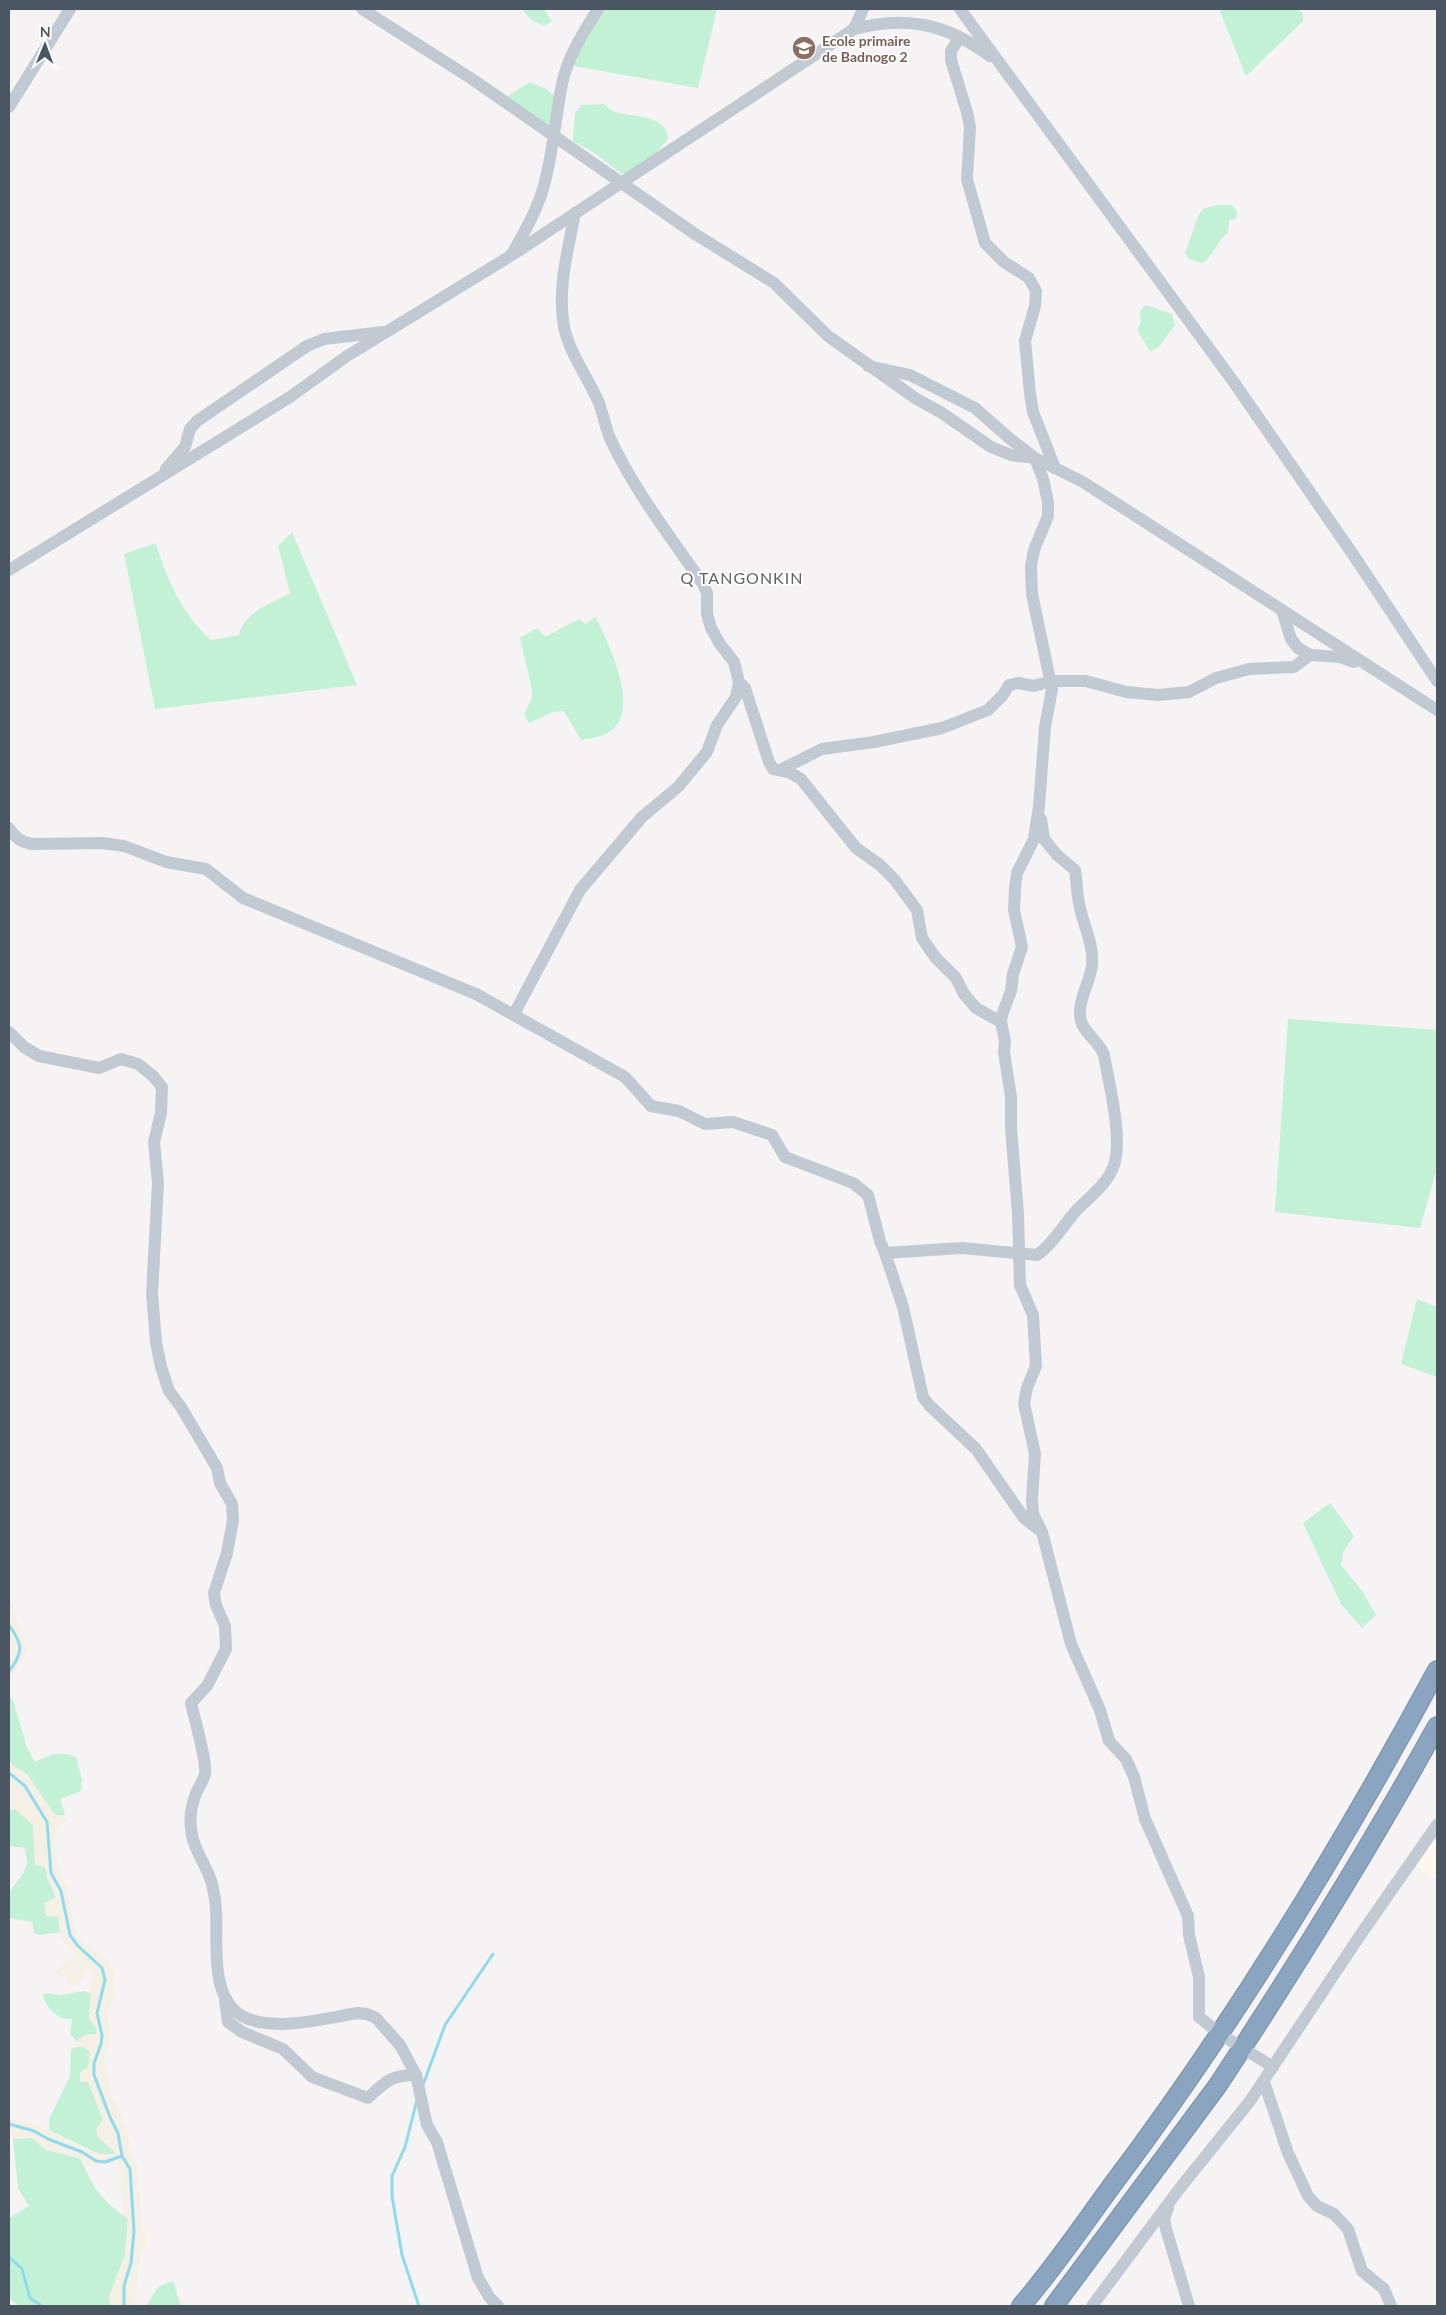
<svg xmlns="http://www.w3.org/2000/svg" width="1446" height="2315" viewBox="0 0 1446 2315" font-family="Lato,sans-serif">
<style>
.commercial{fill:#fdf9ef}
.green{fill:#c3f1d5}
.sand{fill:#f5f0e5}
.lines{fill:none;stroke-linecap:round;stroke-linejoin:round}
.stream{stroke:#90daee;stroke-width:3}
.highway-casing{stroke:#7690ad;stroke-width:20}
.minor{stroke:#c1cad2;stroke-width:12}
.highway{stroke:#8ba5c1;stroke-width:18}
.labels{text-anchor:middle;dominant-baseline:central;stroke-width:4;stroke-linejoin:round;paint-order:stroke}
.education-label{font-size:14px;font-weight:bold;fill:#785e54;stroke:#fff;text-anchor:start}
.quarter-label{font-size:16px;letter-spacing:1px;fill:#5f6368;stroke:#fff}
</style>
<rect width="100%" height="100%" fill="#f5f3f3"/>
<path class="commercial" d="M 1437,1825 L 1437,1880 L 1411,1863 Z"/>
<g class="green">
<path d="M 523,9 L 544,9 L 552,21 L 545,26 C 536,23 526,18 523,9 Z"/>
<path d="M 598,9 L 717,9 L 698,88 L 568,65 Z"/>
<path d="M 1219,9 L 1298,9 L 1303,13 L 1303,21 L 1246,76 Z"/>
<path d="M 530,82 L 548,90 L 554,96 L 551,126 L 545,126 L 509,99 L 508,96 Z"/>
<path d="M 604,104 C 607,106 610,110 613,111 C 632,119 666,112 668,139 C 656,155 641,168 622,174 L 593,152 L 573,141 L 575,113 L 581,105 Z"/>
<path d="M 1217,205 L 1232,205 L 1237,212 L 1236,219 L 1229,220 L 1228,233 C 1216,241 1214,257 1202,263 L 1189,259 L 1185,253 L 1199,214 L 1203,209 Z"/>
<path d="M 1145,305 L 1172,314 L 1175,325 L 1158,348 L 1150,351 L 1137,330 L 1141,322 L 1140,312 Z"/>
<path d="M 292,532 L 357,685 L 155,709 L 124,554 L 156,543 C 166,578 183,616 211,640 L 239,635 C 245,611 271,604 290,593 L 278,546 Z"/>
<path d="M 596,617 C 607,642 640,705 613,729 C 605,737 591,738 581,740 L 564,711 L 553,712 L 529,723 L 524,714 L 532,698 L 532,689 L 520,638 L 537,628 L 545,637 L 579,619 L 585,624 Z"/>
<path d="M 1288,1019 L 1437,1030 L 1437,1168 L 1420,1228 L 1275,1212 Z"/>
<path d="M 1417,1299 L 1437,1307 L 1437,1377 L 1401,1364 Z"/>
<path d="M 1330,1503 L 1354,1536 L 1343,1552 L 1341,1565 L 1362,1591 L 1376,1615 L 1362,1628 L 1341,1604 L 1303,1523 Z"/>
<path d="M 9,1696 L 13,1700 L 27,1748 L 35,1762 C 52,1754 57,1750 76,1757 L 82,1779 L 81,1791 L 60,1799 L 65,1815 L 57,1815 L 53,1812 L 27,1774 L 12,1765 L 9,1760 Z"/>
<path d="M 15,1809 L 33,1825 L 35,1864 L 45,1867 L 47,1877 L 56,1897 L 60,1932 L 40,1935 L 34,1933 L 32,1922 L 9,1918 L 9,1893 L 24,1872 L 27,1864 L 25,1848 L 9,1846 L 9,1810 Z"/>
<path d="M 84,1991 L 91,1994 L 89,2018 L 97,2029 L 96,2034 L 86,2035 L 76,2041 L 70,2034 L 72,2019 C 58,2020 46,2009 43,1995 L 47,1993 L 60,1995 Z"/>
<path d="M 77,2047 L 83,2047 L 90,2052 L 88,2082 L 103,2119 L 96,2130 L 117,2154 L 103,2156 L 49,2130 L 49,2119 L 70,2076 L 71,2049 Z"/>
<path d="M 32,2138 L 46,2150 L 80,2158 C 94,2189 100,2199 128,2219 L 125,2255 L 109,2297 L 111,2306 L 19,2306 L 9,2298 L 9,2216 L 11,2217 L 29,2206 L 18,2188 L 13,2139 Z"/>
<path d="M 173,2281 L 181,2306 L 146,2306 L 159,2286 Z"/>
</g>
<g class="sand">
<path d="M 9,1597 L 27,1650 L 9,1681 Z"/>
<path d="M 9,1761 L 12,1765 L 26,1774 L 53,1812 L 57,1815 L 65,1815 L 66,1821 L 55,1830 L 54,1842 L 58,1868 L 66,1886 L 76,1931 L 79,1938 L 109,1962 L 114,1972 L 113,2001 L 107,2010 L 110,2045 C 101,2057 103,2064 111,2077 C 108,2086 110,2100 118,2106 L 138,2170 L 142,2231 L 147,2232 L 147,2245 L 141,2252 L 134,2306 L 111,2306 L 109,2297 L 125,2255 L 128,2219 L 122,2215 C 124,2199 118,2186 122,2171 L 115,2163 L 91,2167 L 80,2158 L 46,2150 L 32,2138 L 13,2139 L 9,2133 L 10,2120 C 47,2118 83,2161 116,2153 L 98,2137 L 96,2130 L 103,2119 L 88,2082 L 80,2082 L 80,2073 L 88,2067 L 90,2052 L 83,2047 L 77,2047 L 76,2041 L 86,2035 L 96,2034 L 97,2030 L 89,2018 L 91,1994 L 90,1984 L 93,1973 L 91,1969 L 87,1967 C 85,1978 82,1982 71,1986 L 64,1978 L 55,1973 L 60,1965 L 77,1956 L 62,1940 L 58,1917 L 46,1916 L 44,1903 L 56,1897 L 47,1877 L 45,1867 L 35,1864 L 33,1825 L 15,1809 L 9,1810 L 9,1795 L 12,1791 L 9,1788 Z"/>
</g>
<g class="lines">
<g class="stream">
<path d="M 9,1625 C 24,1646 23,1651 9,1672"/>
<path d="M 9,1773 L 25,1786 L 47,1822 L 51,1873 L 61,1891 L 70,1935 L 78,1946 L 102,1968 L 105,1980 L 97,2013 L 102,2035 L 101,2044 L 94,2063 L 94,2075 L 110,2117 L 118,2133 L 122,2156 L 130,2169 L 134,2231 L 131,2263 L 124,2286 L 124,2306"/>
<path d="M 423,2085 L 445,2025 L 493,1954"/>
<path d="M 417,2100 L 405,2147 L 392,2176 L 392,2196 L 402,2255 L 419,2306"/>
<path d="M 9,2124 L 34,2131 L 48,2139 L 82,2152 L 96,2161 L 105,2162 L 122,2156"/>
<path d="M 9,2257 L 22,2269 L 30,2298 L 42,2306"/>
</g>
<g class="highway-casing">
<g id="highway">
<path d="M 1021,2306 C 1054,2268 1083,2225 1113,2184 C 1235,2022 1341,1848 1437,1670"/>
<path d="M 1054,2306 L 1218,2085 C 1295,1968 1369,1849 1437,1726"/>
</g>
</g>
<g class="minor">
<path d="M 362,9 L 472,79 L 695,234 L 774,283 L 828,336 L 915,398 L 942,413 L 991,447 L 1011,455 L 1035,458 L 1083,482 L 1437,710"/>
<path d="M 863,9 L 854,29 C 905,15 947,24 990,56"/>
<path d="M 960,9 L 1233,381 L 1352,553 L 1437,681"/>
<path d="M 960,37 L 951,51 L 951,60 L 967,112 L 970,127 L 967,179 L 985,243 L 1004,262 L 1029,278 L 1036,291 L 1035,306 L 1025,341 L 1030,393 L 1033,412 L 1055,468"/>
<path d="M 9,107 L 70,9"/>
<path d="M 512,254 C 524,233 536,212 543,189 C 553,155 555,119 562,84 C 568,56 583,33 598,9"/>
<path d="M 868,366 L 910,375 L 975,408 L 1009,438 L 1035,458 L 1043,479 L 1048,502 L 1048,516 L 1034,550 L 1031,566 L 1032,594 L 1052,689 L 1045,727 L 1039,806 L 1034,839 L 1017,873 L 1015,888 L 1014,910 L 1022,947 L 1013,974 L 1011,991 L 1002,1015 L 1001,1022 L 1005,1041 L 1004,1052 L 1011,1097 L 1011,1128 L 1018,1214 L 1020,1285 L 1033,1315 L 1036,1366 L 1027,1388 L 1024,1403 L 1035,1454 L 1032,1499 L 1033,1514 L 1042,1532 L 1071,1644 L 1100,1710 L 1109,1741 L 1126,1759 L 1134,1777 L 1145,1819 L 1188,1916 L 1189,1935 L 1199,1977 L 1199,2017 L 1220,2034 L 1273,2067"/>
<path d="M 166,469 L 185,447 L 190,429 L 197,421 L 307,346 L 324,339 L 383,332"/>
<path d="M 9,570 L 290,397 L 347,356 L 512,255 L 854,29"/>
<path d="M 1282,610 L 1291,639 L 1298,648 L 1310,655 L 1340,657 L 1354,662"/>
<path d="M 739,682 L 745,688 L 769,762 L 773,769 L 789,772 L 801,779 L 856,848 L 880,865 L 894,879 L 917,910 L 922,938 L 935,957 L 956,978 L 964,994 L 976,1008 L 1001,1022"/>
<path d="M 780,770 L 822,749 L 874,742 L 942,728 L 988,710 L 1003,695 L 1009,685 L 1018,683 L 1034,686 L 1051,681 L 1086,681 L 1126,692 L 1158,695 L 1189,692 L 1216,678 L 1249,669 L 1294,667 L 1310,655"/>
<path d="M 9,828 C 15,838 21,842 32,844 L 102,843 L 124,846 L 166,862 L 206,869 L 243,898 L 476,994 L 625,1077 L 651,1106 L 679,1111 L 705,1124 L 733,1122 L 772,1135 L 785,1157 L 853,1183 L 868,1195 L 880,1241 L 885,1253 L 962,1248 L 1037,1255 C 1052,1245 1063,1226 1075,1212 C 1088,1198 1108,1184 1114,1165 C 1123,1138 1109,1084 1104,1055 C 1098,1039 1085,1035 1081,1021 C 1076,1003 1090,983 1092,965 C 1094,946 1084,926 1080,908 C 1077,896 1077,883 1075,870 L 1057,855 L 1044,839 L 1041,819"/>
<path d="M 514,1014 L 580,890 L 642,817 L 678,787 L 707,752 L 717,725 L 736,697 L 739,682 L 734,662 L 720,644 L 711,628 L 707,614 L 707,593 L 703,584 C 670,536 633,489 609,436 C 605,425 603,414 599,403 C 588,377 570,355 564,327 C 557,289 568,250 575,213"/>
<path d="M 9,1032 L 24,1047 L 39,1056 L 99,1068 L 121,1059 L 138,1064 L 153,1076 L 162,1087 L 161,1113 L 154,1142 L 158,1183 L 152,1294 L 156,1342 L 161,1367 L 169,1391 L 181,1407 L 217,1468 L 220,1483 L 232,1504 L 233,1520 L 227,1553 L 214,1593 L 216,1605 L 225,1626 L 226,1649 L 207,1686 L 191,1703 C 194,1718 207,1760 205,1774 C 204,1779 200,1785 197,1791 C 192,1803 189,1815 191,1828 C 192,1848 207,1865 212,1884 C 214,1893 216,1902 216,1910 C 218,1943 209,1996 242,2016 C 272,2033 325,2018 358,2013 L 367,2014 L 376,2018 L 400,2045 L 416,2075 L 427,2125 L 437,2142 L 478,2278 L 490,2298 L 498,2306"/>
<path d="M 885,1253 L 903,1307 L 923,1397 L 929,1405 L 976,1449 L 1024,1518 L 1038,1529"/>
<path d="M 225,2001 L 228,2022 L 242,2032 L 283,2049 L 312,2077 L 368,2098 C 386,2081 391,2075 416,2075"/>
<path d="M 1264,2082 L 1288,2153 L 1308,2196 L 1317,2206 L 1334,2214 L 1348,2229 L 1362,2271 L 1384,2289 L 1391,2306"/>
<path d="M 1168,2208 L 1164,2219 L 1166,2229 L 1189,2306"/>
<path d="M 1092,2306 L 1180,2188 L 1250,2101 L 1361,1934 L 1437,1825"/>
</g>
<use href="#highway" class="highway"/>
</g>
<defs>
<g id="school-disc" transform="scale(1.25)"><circle r="9.5" fill="#8d6e63" stroke="#fff"/><path d="M0-5L7-2L0 1L-7-2ZM-4 1L0 2.5L4 1V4Q0 6-4 4Z" fill="#fff"/></g>
</defs>
<g fill-rule="evenodd">
<use href="#school-disc" x="804" y="48"/>
</g>
<g class="labels">
<g class="education-label">
<text x="822" y="40">Ecole primaire<tspan x="822" dy="16">de Badnogo 2</tspan></text>
</g>
<g class="quarter-label">
<text x="742" y="577">Q TANGONKIN</text>
</g>
</g>
<rect width="1446" height="2315" fill="none" stroke="#4a5661" stroke-width="20"/>
<g transform="translate(45 45) rotate(1)" stroke="#ffffff" stroke-width="4" paint-order="stroke">
<path d="M0-4L9 19L0 12L-9 19Z" fill="#4a5661"/>
<text y="-8" font-size="14" font-weight="bold" text-anchor="middle" fill="#4a5661">N</text>
</g>
</svg>
